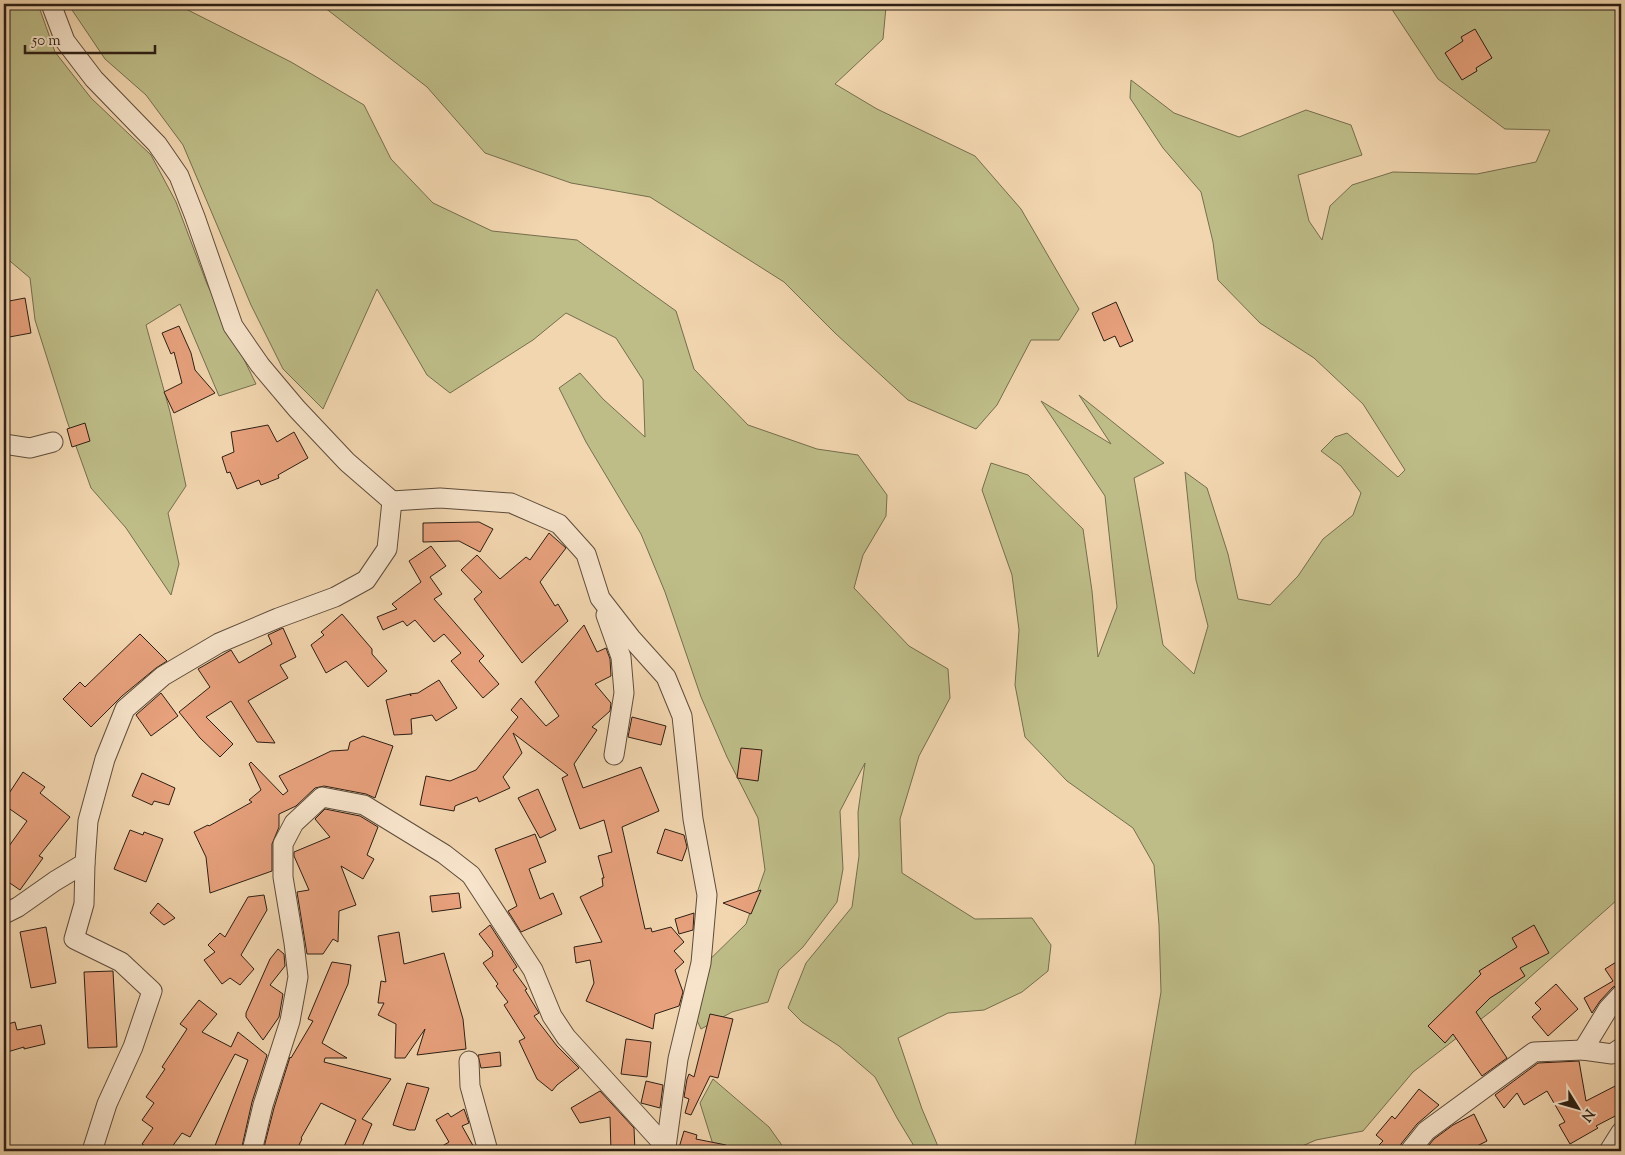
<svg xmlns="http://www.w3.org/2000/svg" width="1625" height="1155" viewBox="0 0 1625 1155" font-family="'Sorts Mill Goudy',serif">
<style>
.green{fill:#bebd88;stroke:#756e4e}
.building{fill:#e7a17c;stroke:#2c1e14}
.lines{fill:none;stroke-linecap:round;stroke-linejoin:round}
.street-casing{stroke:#5e4c3b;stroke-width:21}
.street{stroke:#f7e4cb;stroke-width:19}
</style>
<rect width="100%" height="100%" fill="#f2d6af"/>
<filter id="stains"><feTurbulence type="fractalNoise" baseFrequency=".004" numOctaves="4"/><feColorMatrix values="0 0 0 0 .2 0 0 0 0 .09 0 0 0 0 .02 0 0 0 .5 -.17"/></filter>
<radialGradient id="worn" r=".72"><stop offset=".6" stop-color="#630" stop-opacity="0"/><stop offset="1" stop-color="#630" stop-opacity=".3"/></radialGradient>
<g class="green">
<path d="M 4,4 L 38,4 L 55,52 L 91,98 L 151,155 L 176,202 L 207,284 L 256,384 L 219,396 L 180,304 L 146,325 L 170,412 L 186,486 L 168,513 L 179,564 L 171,595 L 126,528 L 91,488 L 67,421 L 35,320 L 30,278 L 4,256 Z"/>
<path d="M 68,4 L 176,4 L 291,62 L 364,105 L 391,159 L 433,203 L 492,231 L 577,240 L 676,311 L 694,369 L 748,425 L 817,449 L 858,455 L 887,495 L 886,516 L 863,555 L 854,588 L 909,646 L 948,669 L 950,698 L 919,756 L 900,819 L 902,873 L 975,919 L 1032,918 L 1051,945 L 1048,971 L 1022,992 L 984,1010 L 948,1013 L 898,1038 L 922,1109 L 940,1151 L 917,1151 L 897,1118 L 875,1077 L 839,1046 L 802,1022 L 788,1008 L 806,963 L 852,907 L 859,856 L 858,812 L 865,763 L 840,811 L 843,869 L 837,902 L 803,947 L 779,970 L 768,1002 L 732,1012 L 701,1029 L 694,1014 L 698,971 L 746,924 L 765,870 L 758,818 L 727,757 L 701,697 L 665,592 L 641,534 L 586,442 L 559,388 L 580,373 L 603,399 L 645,437 L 643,380 L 616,338 L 566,313 L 533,340 L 450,393 L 427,375 L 377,289 L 323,409 L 283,369 L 251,305 L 183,145 L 146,95 L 105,59 Z"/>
<path d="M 320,4 L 874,4 L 886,7 L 883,39 L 835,84 L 877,109 L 975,156 L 1021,209 L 1079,309 L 1059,340 L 1031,340 L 997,405 L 976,429 L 908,400 L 835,333 L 784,282 L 650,197 L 571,183 L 485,153 L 427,87 Z"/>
<path d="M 1393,4 L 1621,4 L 1621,894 L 1617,900 L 1494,1009 L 1413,1072 L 1363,1131 L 1316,1140 L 1291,1151 L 1134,1151 L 1161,992 L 1159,925 L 1154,865 L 1133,828 L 1067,781 L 1025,737 L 1015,685 L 1019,630 L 1012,575 L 982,490 L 991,463 L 1028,475 L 1083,529 L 1092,591 L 1098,657 L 1117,607 L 1105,496 L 1041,401 L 1111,444 L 1079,395 L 1164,463 L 1134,478 L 1163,645 L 1194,674 L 1208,626 L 1196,580 L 1185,472 L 1207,488 L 1228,554 L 1238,599 L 1270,605 L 1298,576 L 1323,539 L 1353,515 L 1361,493 L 1341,466 L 1321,451 L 1335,437 L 1347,433 L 1398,477 L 1405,470 L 1363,404 L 1314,358 L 1260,323 L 1218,280 L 1213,242 L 1201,192 L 1163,148 L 1130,98 L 1131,80 L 1174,113 L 1239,137 L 1306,110 L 1351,125 L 1362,155 L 1298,175 L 1309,221 L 1322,240 L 1330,206 L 1352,185 L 1393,172 L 1477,174 L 1536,162 L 1550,130 L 1505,129 L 1438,79 L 1393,11 Z"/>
<path d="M 713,1079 L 769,1127 L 786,1151 L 715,1151 L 700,1103 Z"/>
</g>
<g class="building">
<path d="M 1475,29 L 1492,58 L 1476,68 L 1477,71 L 1462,80 L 1445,53 L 1463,41 L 1461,37 Z"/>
<path d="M 25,298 L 31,333 L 4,338 L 4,302 Z"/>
<path d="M 1116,302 L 1133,341 L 1120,347 L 1115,336 L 1104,341 L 1092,313 Z"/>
<path d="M 179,326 L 191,353 L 195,370 L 215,393 L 174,413 L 164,392 L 182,383 L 174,352 L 171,354 L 162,333 Z"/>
<path d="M 85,423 L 90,441 L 72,447 L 67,429 Z"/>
<path d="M 268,425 L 277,442 L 294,432 L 308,458 L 278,475 L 279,478 L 261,485 L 259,480 L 237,489 L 230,472 L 227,473 L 222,457 L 234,452 L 231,432 Z"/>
<path d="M 479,522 L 493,529 L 480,552 L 459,541 L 423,542 L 423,523 Z"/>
<path d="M 549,533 L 566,548 L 540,582 L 555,606 L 558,604 L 568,621 L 522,663 L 474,599 L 482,592 L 461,570 L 477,555 L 500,579 L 526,557 L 530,560 Z"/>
<path d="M 431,546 L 446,566 L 430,577 L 442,594 L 434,599 L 484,656 L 479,661 L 499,684 L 483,698 L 451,661 L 461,653 L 444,634 L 434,642 L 415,620 L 407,626 L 403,621 L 383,630 L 377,617 L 397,609 L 392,604 L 421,582 L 409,561 Z"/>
<path d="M 342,614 L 372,649 L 372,654 L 387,671 L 368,687 L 346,661 L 326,673 L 311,645 L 324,635 L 321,632 Z"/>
<path d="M 584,625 L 597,652 L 606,648 L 610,659 L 611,676 L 595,684 L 611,703 L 610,711 L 592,727 L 597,730 L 574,764 L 583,788 L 641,767 L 659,811 L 622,827 L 645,929 L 651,928 L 652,932 L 671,927 L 684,942 L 674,951 L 684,962 L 675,970 L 683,992 L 679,1006 L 655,1014 L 653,1029 L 586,1001 L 594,983 L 590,960 L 576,963 L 574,947 L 602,942 L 580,897 L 603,886 L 602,878 L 604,878 L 598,856 L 612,852 L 604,820 L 580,829 L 562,778 L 568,775 L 513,733 L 522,753 L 503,777 L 510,788 L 479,802 L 477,797 L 455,806 L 454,811 L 420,805 L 426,776 L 450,781 L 476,770 L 518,717 L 511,710 L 521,698 L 546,726 L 559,716 L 535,682 Z"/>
<path d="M 283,628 L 296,657 L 280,665 L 288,678 L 248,701 L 275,743 L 257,742 L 231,701 L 206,717 L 233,744 L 220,757 L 200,738 L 179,712 L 210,687 L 198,669 L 231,650 L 239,663 L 272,644 L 268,635 Z"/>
<path d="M 140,634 L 167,661 L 156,668 L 122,696 L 91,727 L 63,699 L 80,682 L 85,687 Z"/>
<path d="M 439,680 L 457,708 L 436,721 L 432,715 L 411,719 L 412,734 L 394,735 L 386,700 L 410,694 L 411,696 L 410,694 L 418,693 Z"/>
<path d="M 161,693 L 178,716 L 151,736 L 136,715 Z"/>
<path d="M 632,717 L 666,726 L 661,745 L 628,737 Z"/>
<path d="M 363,736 L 393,746 L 375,798 L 366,794 L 324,786 L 315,788 L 296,806 L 279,814 L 279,827 L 272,844 L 272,871 L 210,893 L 206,857 L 194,832 L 208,825 L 209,826 L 252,802 L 249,800 L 261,790 L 249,764 L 251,762 L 283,795 L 288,791 L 279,776 L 331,751 L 348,750 L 350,742 Z"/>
<path d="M 741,748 L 762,750 L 758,781 L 737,778 Z"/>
<path d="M 23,772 L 45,787 L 40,793 L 70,817 L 39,856 L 43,858 L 20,890 L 4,879 L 4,853 L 27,821 L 4,805 L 4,801 Z"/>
<path d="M 142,773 L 175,788 L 169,805 L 154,801 L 152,805 L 132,796 Z"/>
<path d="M 538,789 L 556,830 L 540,838 L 518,798 Z"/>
<path d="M 325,809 L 360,816 L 378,827 L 367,855 L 374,859 L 363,879 L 341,866 L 356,905 L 339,911 L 338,942 L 333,939 L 323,954 L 307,954 L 297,892 L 309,890 L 294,856 L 294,852 L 330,837 L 315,819 Z"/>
<path d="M 665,829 L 684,835 L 687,847 L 682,861 L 657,853 Z"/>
<path d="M 130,830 L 143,835 L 144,832 L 163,839 L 146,882 L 114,869 Z"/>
<path d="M 535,834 L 546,862 L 529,869 L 540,899 L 553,893 L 562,914 L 521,932 L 508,911 L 517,906 L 495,849 Z"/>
<path d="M 761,890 L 751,914 L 723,903 Z"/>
<path d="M 459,893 L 461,908 L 432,912 L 430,896 Z"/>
<path d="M 264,895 L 267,910 L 241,955 L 254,969 L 240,985 L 230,978 L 222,984 L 204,960 L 215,952 L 208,945 L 220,933 L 225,937 L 248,897 Z"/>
<path d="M 158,903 L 175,918 L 164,925 L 150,913 Z"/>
<path d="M 694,913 L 693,930 L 679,934 L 675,919 Z"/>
<path d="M 490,925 L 517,967 L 513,970 L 527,989 L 525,990 L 539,1013 L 534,1016 L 557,1046 L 579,1068 L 557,1085 L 552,1091 L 537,1079 L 519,1041 L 525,1038 L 504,1005 L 508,1002 L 496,986 L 498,984 L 483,963 L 493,956 L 492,953 L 493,952 L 479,934 Z"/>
<path d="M 1534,925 L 1549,953 L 1520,968 L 1525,976 L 1490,998 L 1476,1012 L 1507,1058 L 1482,1076 L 1453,1034 L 1445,1043 L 1428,1026 L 1481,974 L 1479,971 L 1517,947 L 1512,938 Z"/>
<path d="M 46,927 L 56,983 L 31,988 L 20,932 Z"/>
<path d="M 399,932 L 404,964 L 444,953 L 463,1019 L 466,1049 L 417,1055 L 425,1029 L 405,1058 L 395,1058 L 396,1024 L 378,1015 L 384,1003 L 378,1003 L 381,981 L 386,982 L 378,936 Z"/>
<path d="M 278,949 L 284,954 L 285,966 L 270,985 L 283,994 L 279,1017 L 263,1040 L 246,1017 L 246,1013 L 270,959 Z"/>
<path d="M 1621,959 L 1621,984 L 1613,987 L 1600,1001 L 1592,1013 L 1584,998 L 1613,981 L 1605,969 Z"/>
<path d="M 332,962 L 351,965 L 348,984 L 322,1043 L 347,1058 L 325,1058 L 324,1062 L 391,1079 L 362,1119 L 372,1124 L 360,1151 L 342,1151 L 356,1120 L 321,1103 L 301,1138 L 302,1139 L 296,1151 L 273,1151 L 264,1147 L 274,1108 L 290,1057 L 291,1058 L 313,1021 L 308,1019 Z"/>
<path d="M 113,971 L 117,1047 L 88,1048 L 84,972 Z"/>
<path d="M 1556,984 L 1578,1009 L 1548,1036 L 1532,1017 L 1541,1009 L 1535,1003 Z"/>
<path d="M 199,1000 L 217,1014 L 202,1032 L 231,1047 L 238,1032 L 267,1055 L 252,1102 L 241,1151 L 213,1151 L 248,1060 L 235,1054 L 190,1137 L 182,1133 L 169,1151 L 153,1151 L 142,1144 L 153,1128 L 142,1120 L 154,1103 L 146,1097 L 165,1069 L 162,1067 L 187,1029 L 180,1024 Z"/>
<path d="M 710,1014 L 733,1019 L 718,1078 L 710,1076 L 691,1115 L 685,1113 L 689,1099 L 684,1097 L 687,1079 L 689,1074 L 694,1077 Z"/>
<path d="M 15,1022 L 17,1030 L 41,1025 L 45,1044 L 24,1049 L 24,1047 L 4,1053 L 4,1025 Z"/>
<path d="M 626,1039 L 651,1042 L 647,1077 L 621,1074 Z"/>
<path d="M 500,1052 L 501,1066 L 481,1068 L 478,1055 Z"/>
<path d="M 1579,1061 L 1586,1101 L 1621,1083 L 1621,1113 L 1596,1126 L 1598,1128 L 1570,1144 L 1559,1125 L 1565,1122 L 1547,1091 L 1524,1105 L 1517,1093 L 1504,1108 L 1495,1095 L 1538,1063 Z"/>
<path d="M 646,1081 L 663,1085 L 660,1108 L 641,1103 Z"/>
<path d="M 407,1083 L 429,1088 L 415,1130 L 409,1130 L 393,1125 Z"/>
<path d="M 1419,1089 L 1439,1105 L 1417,1124 L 1401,1144 L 1399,1151 L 1373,1151 L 1383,1141 L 1376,1135 L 1392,1116 L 1395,1119 Z"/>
<path d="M 600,1091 L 634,1128 L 635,1151 L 611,1151 L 610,1117 L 580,1123 L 571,1108 Z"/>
<path d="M 464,1109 L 469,1123 L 462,1126 L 476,1151 L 434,1151 L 449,1142 L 436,1120 L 448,1113 L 451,1117 Z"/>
<path d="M 1474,1114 L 1487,1141 L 1467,1151 L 1424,1151 L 1434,1139 L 1453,1125 Z"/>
<path d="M 684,1131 L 697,1135 L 696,1139 L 726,1145 L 726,1151 L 678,1151 Z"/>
</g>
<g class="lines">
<g class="street-casing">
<g id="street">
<path d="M 51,4 L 65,41 L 94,79 L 157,144 L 179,176 L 195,217 L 233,326 L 260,365 L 297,409 L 347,462 L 392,501"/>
<path d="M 4,444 L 30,448 L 53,442"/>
<path d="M 606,615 L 621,657 L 624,693 L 614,755"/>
<path d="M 85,863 L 84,904 L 74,939 L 121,962 L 152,991 L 133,1047 L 107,1104 L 92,1151"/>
<path d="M 4,914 L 18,907 L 55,881 L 85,863 L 88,821 L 105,759 L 125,709 L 163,676 L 219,643 L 278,618 L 335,597 L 366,580 L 387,549 L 392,501 L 440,498 L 511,503 L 559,524 L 586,554 L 600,598 L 631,638 L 666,677 L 682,716 L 693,819 L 707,895 L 701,963 L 678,1059 L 666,1147 L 667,1151"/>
<path d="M 1621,995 L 1608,1009 L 1583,1050 L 1612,1054 L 1621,1048"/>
<path d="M 469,1061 L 470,1086 L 488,1151"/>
<path d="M 252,1151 L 263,1105 L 290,1021 L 298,977 L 294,943 L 283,877 L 283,844 L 294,823 L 322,797 L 364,805 L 444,854 L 471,875 L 533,970 L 552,1016 L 566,1037 L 666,1147 L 664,1151"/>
<path d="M 1410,1151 L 1426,1131 L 1534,1052 L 1583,1050"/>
<path d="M 1609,1151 L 1621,1132"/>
</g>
</g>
<use href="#street" class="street"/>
</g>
<rect width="1625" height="1155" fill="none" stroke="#f2d6af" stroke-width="20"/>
<rect x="5" y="5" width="1615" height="1145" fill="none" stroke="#2c1e14" stroke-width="2.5"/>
<rect x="10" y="10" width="1605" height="1135" fill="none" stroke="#2c1e14"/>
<g transform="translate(1578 1108) rotate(127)" stroke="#f7e4cb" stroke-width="4" paint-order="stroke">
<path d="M0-4L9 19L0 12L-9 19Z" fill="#2c1e14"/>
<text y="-8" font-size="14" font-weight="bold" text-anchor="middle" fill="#2c1e14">N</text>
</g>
<path d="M25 45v8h130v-8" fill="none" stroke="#2c1e14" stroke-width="2.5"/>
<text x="32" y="45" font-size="15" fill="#2c1e14" stroke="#f7e4cb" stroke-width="4" paint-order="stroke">50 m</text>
<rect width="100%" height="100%" filter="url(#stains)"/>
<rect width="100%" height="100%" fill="url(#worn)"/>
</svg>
